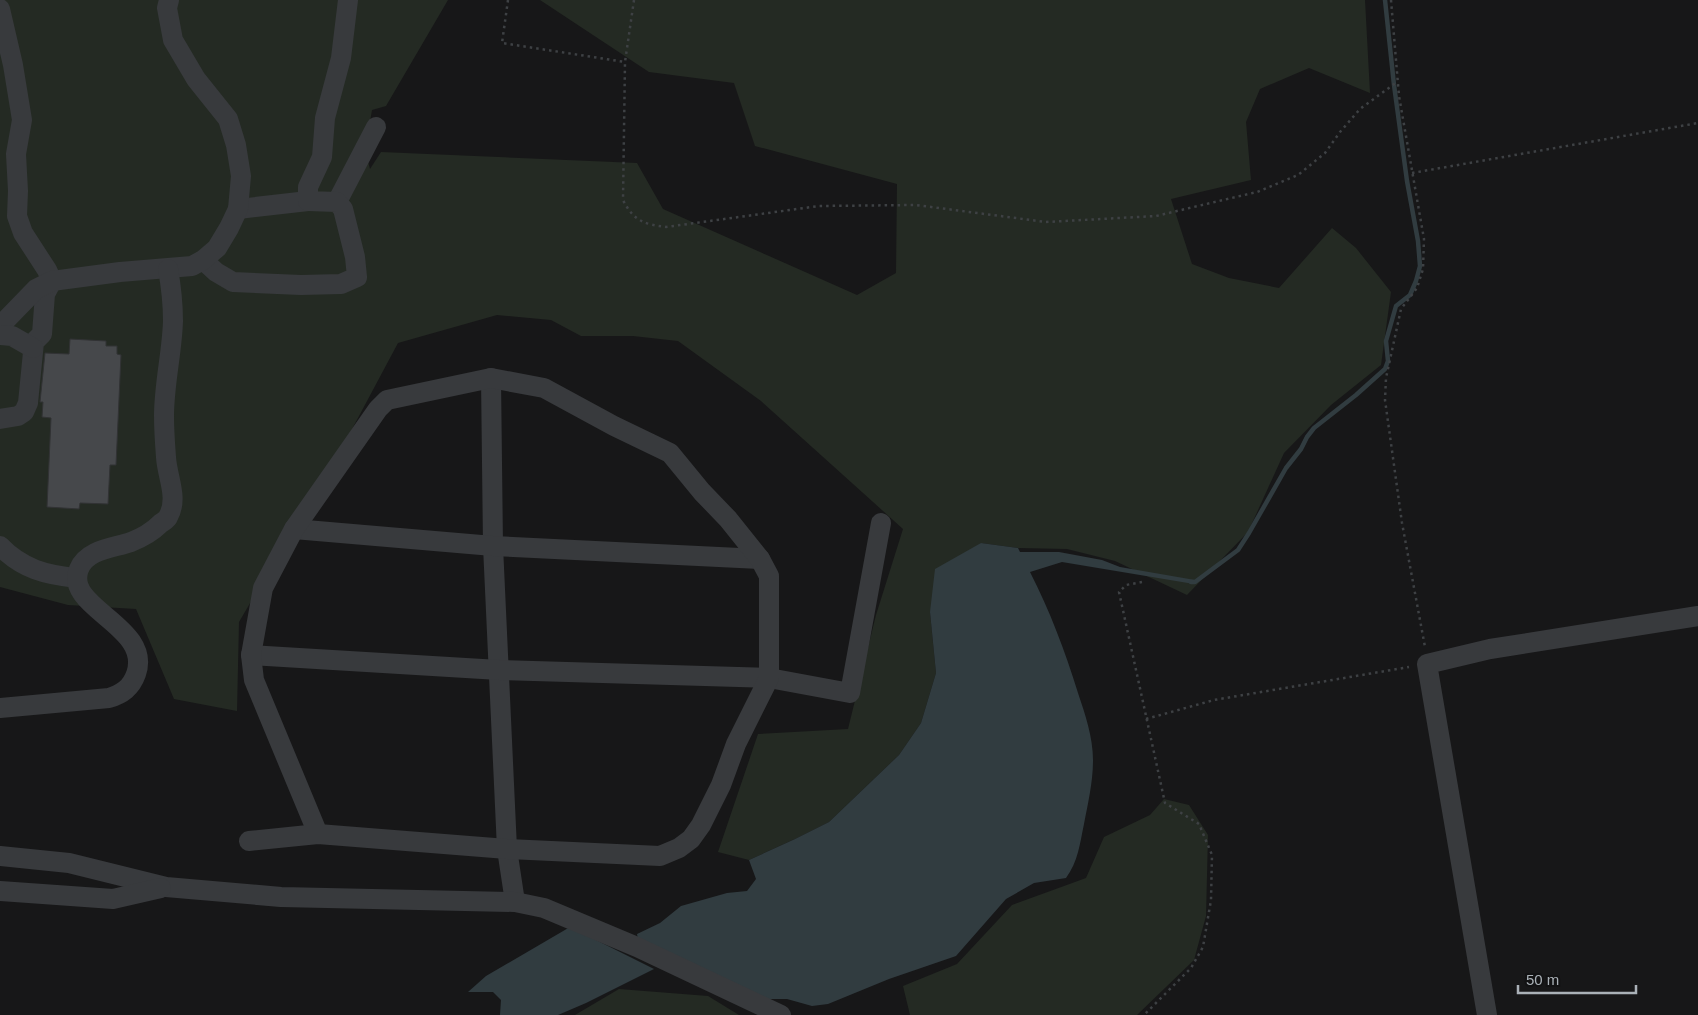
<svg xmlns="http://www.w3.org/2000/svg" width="1698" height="1015" viewBox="0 0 1698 1015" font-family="Arial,sans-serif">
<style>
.green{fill:#242a23}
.water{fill:#313c40}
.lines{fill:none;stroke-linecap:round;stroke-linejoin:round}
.stream{stroke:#313c40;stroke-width:4.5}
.building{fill:#46484b;stroke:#313234}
.path{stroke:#3e4144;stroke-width:2.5;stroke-dasharray:2.5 4;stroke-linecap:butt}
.minor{stroke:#383a3d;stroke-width:20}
</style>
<rect width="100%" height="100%" fill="#171718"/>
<g class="green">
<path d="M 0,0 L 448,0 L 386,106 L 372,110 L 365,150 L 370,169 L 381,152 L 637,163 L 663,209 L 857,295 L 896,273 L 897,184 L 755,146 L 734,83 L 649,72 L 540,0 L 1365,0 L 1370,93 L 1309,68 L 1260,89 L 1246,122 L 1251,180 L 1171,199 L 1192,264 L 1229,278 L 1279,288 L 1332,228 L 1356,248 L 1391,292 L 1381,365 L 1331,405 L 1284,453 L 1248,532 L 1187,595 L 1115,561 L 1067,549 L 1018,548 L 981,543 L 930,612 L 936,673 L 921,723 L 899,755 L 829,822 L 795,839 L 749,860 L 718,852 L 758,734 L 848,729 L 876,615 L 903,529 L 761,401 L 678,341 L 633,336 L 581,336 L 551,320 L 497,315 L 398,343 L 351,431 L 239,622 L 237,711 L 174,699 L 136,609 L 68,605 L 0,587 Z"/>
<path d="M 1164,799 L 1189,805 L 1208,835 L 1206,916 L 1194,960 L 1137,1015 L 910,1015 L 903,986 L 957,964 L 1012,905 L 1086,878 L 1104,837 L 1150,815 Z"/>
<path d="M 619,989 L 708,996 L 739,1015 L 575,1015 Z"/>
</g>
<g class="water">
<path d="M 981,543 L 1018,548 L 1020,552 L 1059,552 L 1102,560 L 1120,567 L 1195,580 L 1194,584 L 1062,562 L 1030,572 C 1050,611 1065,651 1078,693 C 1085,714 1093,737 1093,760 C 1093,782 1088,803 1084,824 C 1080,843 1078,862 1066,878 L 1034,883 L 1006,899 L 956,956 L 889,979 L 828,1004 L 812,1006 L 787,999 L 756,999 L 639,944 L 637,934 L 660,923 L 681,906 L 727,893 L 747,891 L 756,879 L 749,860 L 795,839 L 829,822 L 899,755 L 921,723 L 936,673 L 930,612 L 935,569 Z"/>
<path d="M 570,927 L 654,969 L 586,1003 L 558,1015 L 500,1015 L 501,1000 L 493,992 L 468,992 L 486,976 Z"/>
</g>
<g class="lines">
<path class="stream" d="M 1191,582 L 1195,582 L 1238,550 L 1249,533 L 1286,468 L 1301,449 L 1307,437 L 1314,428 L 1356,395 L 1385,369 L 1388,361 L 1386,341 L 1396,306 L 1410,295 L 1416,281 L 1420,266 L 1418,241 L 1407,181 L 1394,85 L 1385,0"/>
</g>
<path class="building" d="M 70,339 L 106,341 L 106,346 L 117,346 L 117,354 L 121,355 L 116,465 L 110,465 L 108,504 L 80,503 L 79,509 L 47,507 L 51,418 L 42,417 L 43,402 L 40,402 L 45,353 L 69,354 Z"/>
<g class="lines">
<g class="path">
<path d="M 508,0 L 502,43 L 625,62"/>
<path d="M 634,0 L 625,62 L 623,200 C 634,222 645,224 666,227 L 819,206 L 916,205 L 1046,222 L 1156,216 L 1257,192 L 1298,175 L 1325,153 L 1340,132 L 1360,109 L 1397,82"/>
<path d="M 1391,0 L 1399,96 L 1424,239 L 1423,269 L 1417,288 L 1401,309 L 1386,378 L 1385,400 L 1402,523 L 1425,647"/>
<path d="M 1412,173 L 1698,123"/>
<path d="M 1142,582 L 1126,585 L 1119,592 L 1165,803 L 1199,824 L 1212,855 L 1211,900 L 1203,947 L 1191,968 L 1144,1015"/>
<path d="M 1146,719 L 1214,700 L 1409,667"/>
</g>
<g class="minor">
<path d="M 0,9 L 13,65 L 22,120 L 16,154 L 18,191 L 17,216 L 23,233 L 47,270 L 52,281 L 45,294 L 42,334 L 34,342 L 28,403 L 24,412 L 18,416 L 0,419"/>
<path d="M 337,202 L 376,127"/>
<path d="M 238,209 L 308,201"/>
<path d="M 203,260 L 216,272 L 233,282 L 301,285 L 341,284 L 357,277 L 355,257 L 343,209 L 337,202 L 308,201 L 308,187 L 322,157 L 325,118 L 341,58 L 348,0"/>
<path d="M 0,326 L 36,289 L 52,281 L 120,272 L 192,266 L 203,260 L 217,248 L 229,228 L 238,209 L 241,176 L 236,145 L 228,119 L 196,79 L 173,40 L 167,8 L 169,0"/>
<path d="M 0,335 L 12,336 L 33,348"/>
<path d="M 491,378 L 493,546 L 507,849 L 515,902"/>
<path d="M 294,529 L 493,546 L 760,559"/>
<path d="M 0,546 C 22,569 46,575 77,578"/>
<path d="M 251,655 L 499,670 L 769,678 L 850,693 L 881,523"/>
<path d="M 0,708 L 109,698 C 122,694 131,688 136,674 C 153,626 63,608 79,569 C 87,549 114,548 131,542 C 141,538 152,532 160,524 C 162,522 167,520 168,517 C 179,498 167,477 166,457 C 165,444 164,430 164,416 C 164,384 172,353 173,321 C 173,304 171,286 168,269"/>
<path d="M 249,841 L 318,834 L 507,849 L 660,856 L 679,848 L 691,839 L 701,825 L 721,785 L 736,744 L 769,678 L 769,576 L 760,559 L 728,519 L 702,492 L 670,453 L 614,426 L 544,388 L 491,378 L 387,400 L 378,409 L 294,529 L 263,588 L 251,655 L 254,680 L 318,834"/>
<path d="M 0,856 L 69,863 L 166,887 L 281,897 L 515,902 L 544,908 L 637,947 L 781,1015"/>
<path d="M 0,891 L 113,899 L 161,888"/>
<path d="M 1487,1015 L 1427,664 L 1490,649 L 1698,616"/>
</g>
</g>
<path d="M1518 985v8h118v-8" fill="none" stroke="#aab1b7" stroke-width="2.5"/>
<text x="1526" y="985" font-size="15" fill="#aab1b7" stroke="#121213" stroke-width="4" paint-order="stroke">50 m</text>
</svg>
